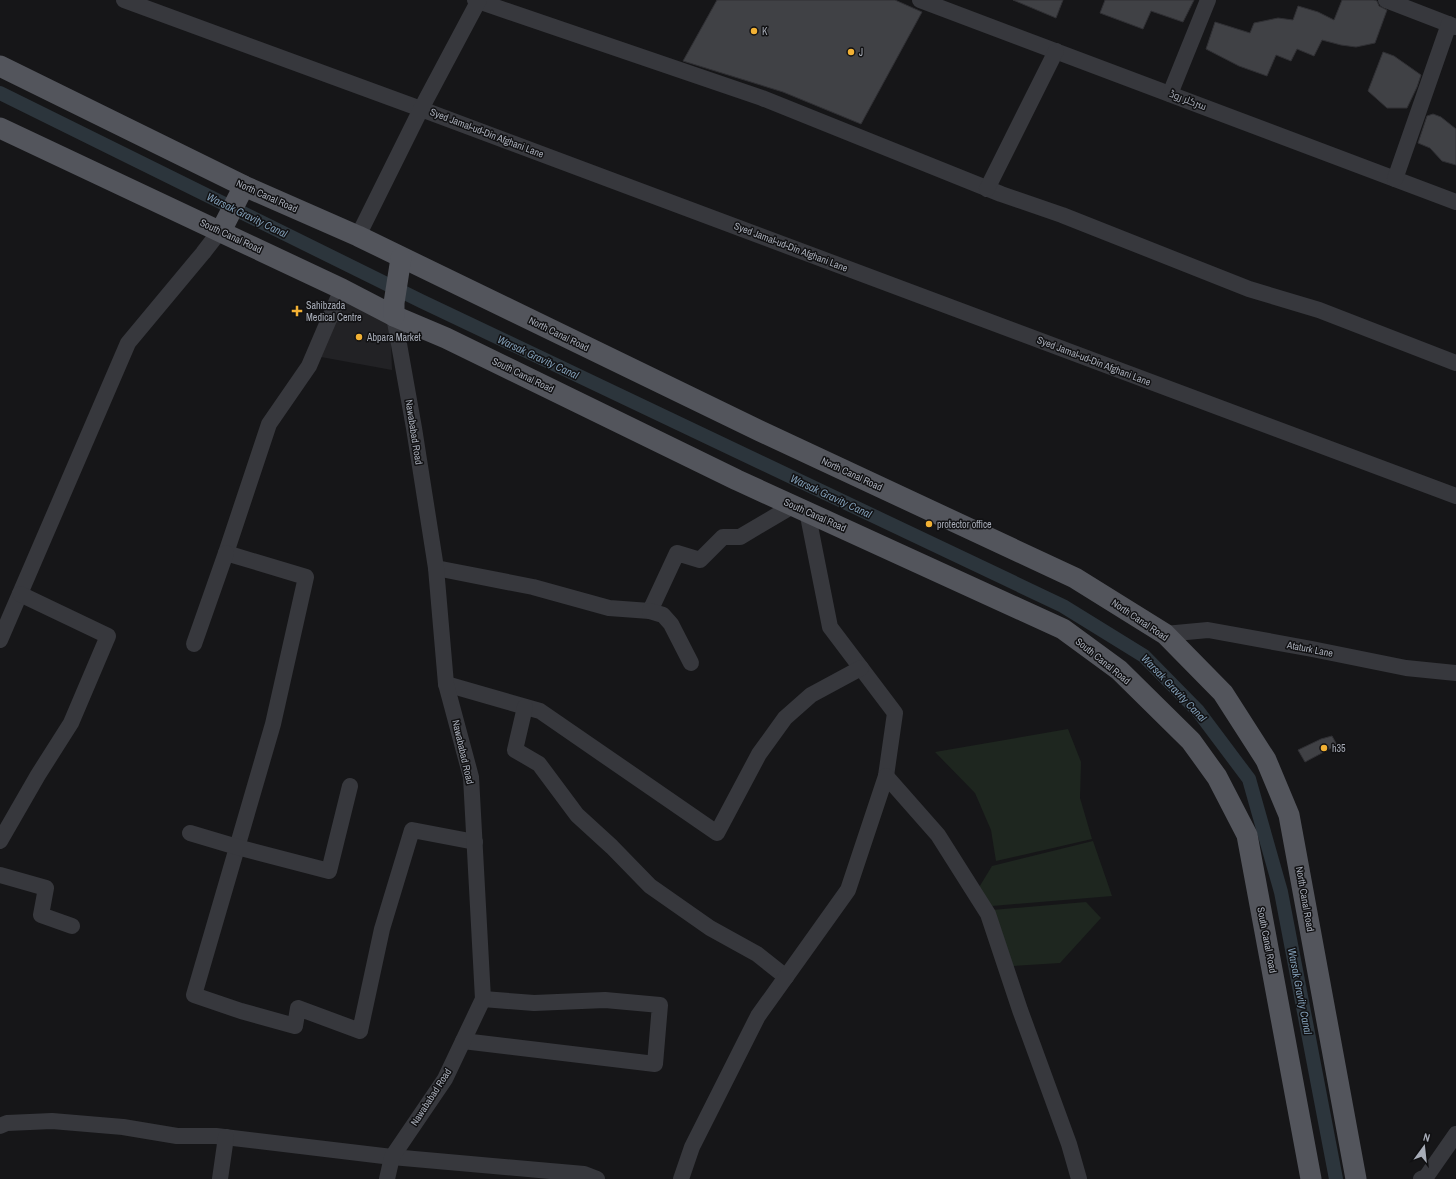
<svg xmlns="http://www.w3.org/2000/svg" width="1456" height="1179" viewBox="0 0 1456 1179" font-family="'Archivo Narrow',Cairo,sans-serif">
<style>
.built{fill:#222225}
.green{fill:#1e261f}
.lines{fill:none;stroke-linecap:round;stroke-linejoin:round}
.canal{stroke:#2c353c;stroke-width:14}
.building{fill:#404145;stroke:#303034}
.minor{stroke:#37383d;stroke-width:16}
.major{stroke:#53555c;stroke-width:21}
.poi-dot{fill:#f2b134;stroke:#111113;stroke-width:1.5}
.labels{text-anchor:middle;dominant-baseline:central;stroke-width:3;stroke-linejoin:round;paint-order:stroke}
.poi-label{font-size:10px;fill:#a8adb8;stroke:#111113;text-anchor:start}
.street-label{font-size:10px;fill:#a8adb8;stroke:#111113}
.water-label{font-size:11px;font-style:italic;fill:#7f9bb3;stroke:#111113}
</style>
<rect width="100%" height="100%" fill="#161618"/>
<path class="built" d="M 344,292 L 390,317 L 392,370 L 321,357 Z"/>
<g class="green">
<path d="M 1068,729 L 1081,762 L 1080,798 L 1092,839 L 996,861 L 991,830 L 975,793 L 935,752 Z"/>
<path d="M 1093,841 L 1112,896 L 992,906 L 978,889 L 992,866 Z"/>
<path d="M 1086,902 L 1101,918 L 1060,963 L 1013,966 L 992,910 Z"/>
</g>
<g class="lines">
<path class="canal" d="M 0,93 L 421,301 L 1063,606 L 1144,656 L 1198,711 L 1249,779 L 1281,892 L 1336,1179"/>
</g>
<g class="building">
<path d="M 717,0 L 895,0 L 922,12 L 861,124 L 783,92 L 683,61 Z"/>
<path d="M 1013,0 L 1063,0 L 1056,18 Z"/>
<path d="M 1105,0 L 1194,0 L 1183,22 L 1151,11 L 1143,29 L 1100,13 Z"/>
<path d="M 1342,0 L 1374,0 L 1377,1 L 1379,6 L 1387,10 L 1375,43 L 1356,47 L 1341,45 L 1322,40 L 1314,56 L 1297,49 L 1291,61 L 1276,55 L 1267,76 L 1239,66 L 1206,49 L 1215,22 L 1250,33 L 1254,23 L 1278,18 L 1293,20 L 1298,6 L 1318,12 L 1334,20 Z"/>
<path d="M 1383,52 L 1394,56 L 1421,75 L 1417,87 L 1407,108 L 1387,108 L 1368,91 Z"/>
<path d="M 1433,114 L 1441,117 L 1456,129 L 1456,165 L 1442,161 L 1430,148 L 1418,143 L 1427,116 Z"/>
<path d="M 1332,736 L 1337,745 L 1305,762 L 1298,750 L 1321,739 Z"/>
</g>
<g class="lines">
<g class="minor">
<path d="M 124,0 L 421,109 L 1456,496"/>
<path d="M 475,0 L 762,98 L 1001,194 L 1062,215 L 1249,289 L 1319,310 L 1456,363"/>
<path d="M 920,0 L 1456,202"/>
<path d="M 1386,0 L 1456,27"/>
<path d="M 1170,94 L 1208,0"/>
<path d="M 1395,179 L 1449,24"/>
<path d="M 987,189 L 1056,51"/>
<path d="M 358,236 L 421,109 L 479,0"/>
<path d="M 342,289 L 309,366 L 269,424 L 226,553 L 306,577 L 273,724 L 194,995 L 241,1011 L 295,1026 L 298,1008 L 360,1031 L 382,929 L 412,830 L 475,842"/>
<path d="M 807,511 L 830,627 L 895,713 L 886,776"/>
<path d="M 436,568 L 533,587 L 609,608 L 650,611 L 677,553 L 700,560 L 723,537 L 740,537 L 794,505"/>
<path d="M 650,611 L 663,615 L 671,624 L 691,663"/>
<path d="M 1165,634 L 1208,630 L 1312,649 L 1406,668 L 1456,673"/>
<path d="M 0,640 L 128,343 L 203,253 L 220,231"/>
<path d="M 194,644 L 226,553"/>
<path d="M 446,684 L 540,711 L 717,833 L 759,754 L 785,718 L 811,695 L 861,668"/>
<path d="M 525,707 L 515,750 L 539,764 L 577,815 L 612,847 L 650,886 L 710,928 L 757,954 L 786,977"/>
<path d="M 190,833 L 237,847 L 329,871 L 350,786"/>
<path d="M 0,841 L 38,775 L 71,723 L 108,636 L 20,594"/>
<path d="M 0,875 L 46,888 L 41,915 L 72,926"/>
<path d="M 463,1041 L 655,1064 L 660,1005 L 605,1000 L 534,1003 L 483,999"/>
<path d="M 0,1126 L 7,1123 L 52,1121 L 123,1127 L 177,1136 L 216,1136 L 392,1157 L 584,1174 L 597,1179"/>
<path d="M 220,1179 L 226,1137"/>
<path d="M 387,1179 L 392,1157 L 445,1079 L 483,999 L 471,777 L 446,684 L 436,568 L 414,428 L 394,316"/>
<path d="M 681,1179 L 692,1147 L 758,1016 L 848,890 L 886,776 L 938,835 L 988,914 L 1020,1010 L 1069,1144 L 1079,1179"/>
<path d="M 1421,1179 L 1426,1177 L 1456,1134"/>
</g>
<g class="major">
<path d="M 0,66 L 244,186 L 358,236 L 760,431 L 1075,578 L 1165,634 L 1223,693 L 1266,760 L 1289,815 L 1356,1179"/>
<path d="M 0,128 L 342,289 L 394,316 L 446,338 L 737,480 L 1063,629 L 1119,670 L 1191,741 L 1217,777 L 1247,835 L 1311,1179"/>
<path d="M 220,231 L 223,227 L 244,186"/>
<path d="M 394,316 L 394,303 L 401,258"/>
</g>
</g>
<g class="poi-dot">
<circle cx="754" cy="31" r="4"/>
<circle cx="851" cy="52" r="4"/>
<path d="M295 305h4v4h4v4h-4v4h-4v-4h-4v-4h4z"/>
<circle cx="359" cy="337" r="4"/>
<circle cx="929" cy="524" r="4"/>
<circle cx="1324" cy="748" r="4"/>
</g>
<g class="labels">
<g class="poi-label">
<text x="762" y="31">K</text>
<text x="859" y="52">J</text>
<text x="306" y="305">Sahibzada<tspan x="306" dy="12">Medical Centre</tspan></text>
<text x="367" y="337">Abpara Market</text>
<text x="937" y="524">protector office</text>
<text x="1332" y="748">h35</text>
</g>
<g class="street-label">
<text transform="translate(1188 100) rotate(21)">سرکلر روڈ</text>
<text transform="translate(487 133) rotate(21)">Syed Jamal-ud-Din Afghani Lane</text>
<text transform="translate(267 196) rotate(24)">North Canal Road</text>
<text transform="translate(231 236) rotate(25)">South Canal Road</text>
<text transform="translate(791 247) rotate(21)">Syed Jamal-ud-Din Afghani Lane</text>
<text transform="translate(559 334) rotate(26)">North Canal Road</text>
<text transform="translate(1094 361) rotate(21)">Syed Jamal-ud-Din Afghani Lane</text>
<text transform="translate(523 375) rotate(26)">South Canal Road</text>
<text transform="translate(414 432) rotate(81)">Nawababad Road</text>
<text transform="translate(852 474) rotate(25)">North Canal Road</text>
<text transform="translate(815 515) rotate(24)">South Canal Road</text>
<text transform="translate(1140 620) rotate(34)">North Canal Road</text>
<text transform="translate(1310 649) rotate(11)">Ataturk Lane</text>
<text transform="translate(1103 661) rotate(39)">South Canal Road</text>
<text transform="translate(463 752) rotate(77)">Nawababad Road</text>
<text transform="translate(1305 899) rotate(80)">North Canal Road</text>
<text transform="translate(1267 940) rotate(79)">South Canal Road</text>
<text transform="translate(431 1097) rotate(-57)">Nawababad Road</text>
</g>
<g class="water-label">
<text transform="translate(247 215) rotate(26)">Warsak Gravity Canal</text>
<text transform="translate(538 357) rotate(25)">Warsak Gravity Canal</text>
<text transform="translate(831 496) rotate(25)">Warsak Gravity Canal</text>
<text transform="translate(1174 688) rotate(46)">Warsak Gravity Canal</text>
<text transform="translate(1300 991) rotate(79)">Warsak Gravity Canal</text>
</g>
</g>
<g transform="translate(1424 1147) rotate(15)" stroke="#111113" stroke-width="3" paint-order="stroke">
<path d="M0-3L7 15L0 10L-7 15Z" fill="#a8adb8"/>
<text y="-6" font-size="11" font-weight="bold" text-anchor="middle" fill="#a8adb8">N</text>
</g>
</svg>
